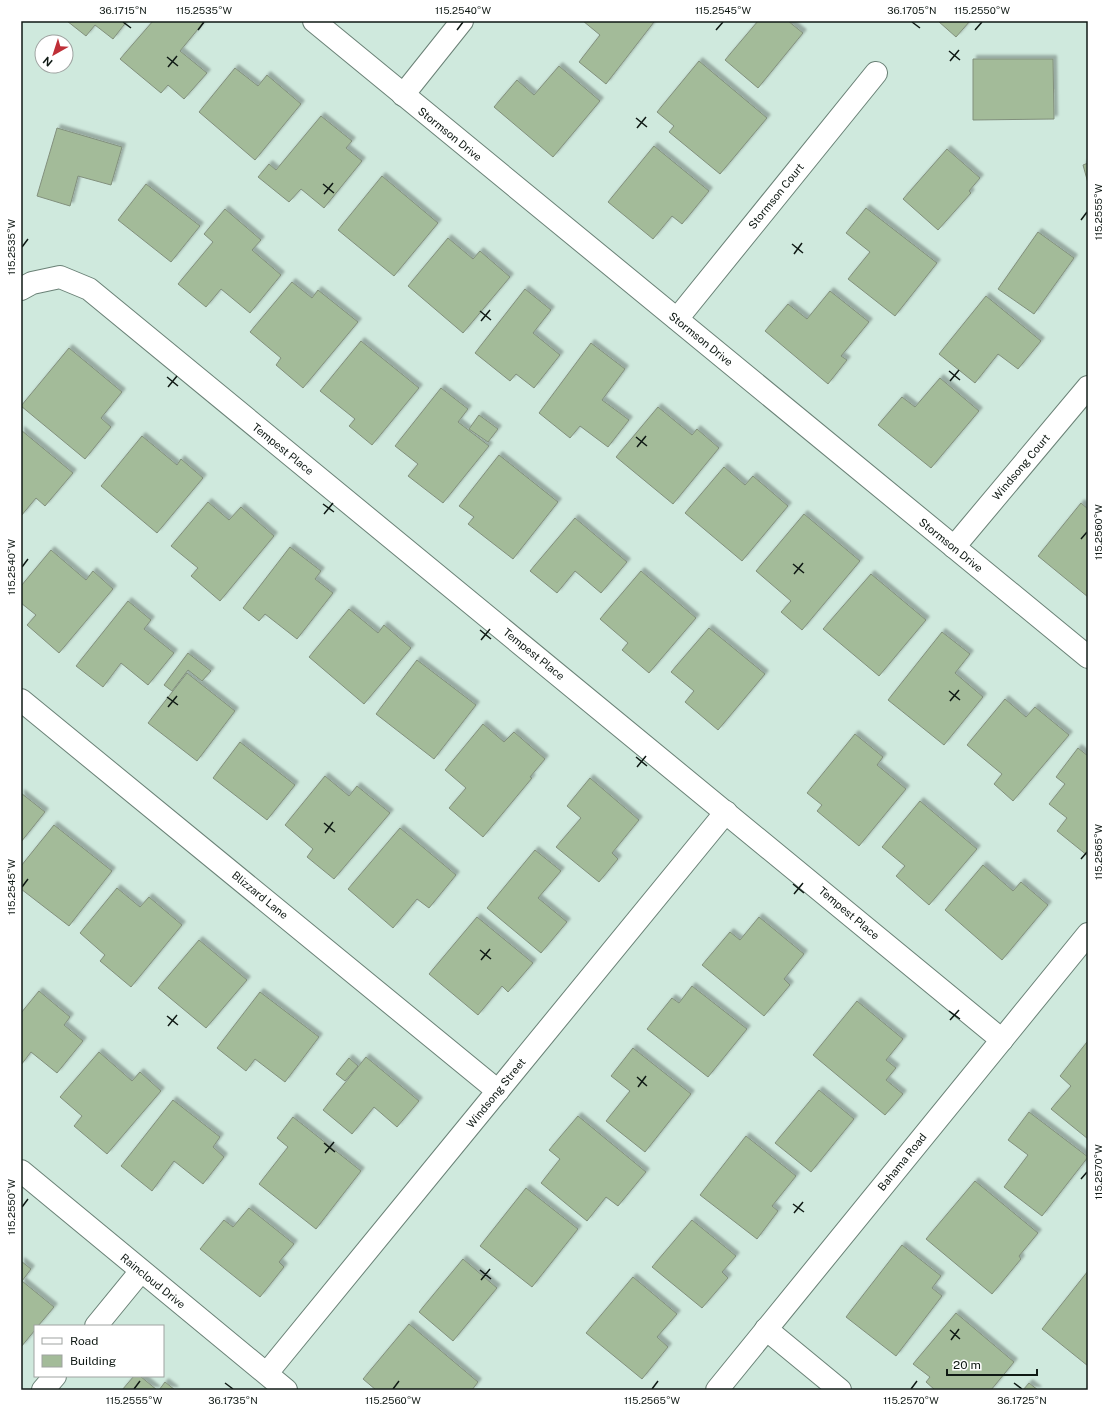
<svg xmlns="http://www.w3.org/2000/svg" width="1109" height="1411" viewBox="0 0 1109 1411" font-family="'Public Sans',sans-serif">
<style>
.building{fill:#a3bb99;stroke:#82907d;filter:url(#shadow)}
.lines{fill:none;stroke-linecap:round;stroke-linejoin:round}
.minor-casing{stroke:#6a8176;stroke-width:24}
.minor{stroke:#fff;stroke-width:22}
.ticks{fill:none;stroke:#0f1914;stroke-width:1.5}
.labels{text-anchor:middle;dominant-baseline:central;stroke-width:4;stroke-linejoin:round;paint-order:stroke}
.street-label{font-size:11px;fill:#0f1914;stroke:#fff}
.neatline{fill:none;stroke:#0f1914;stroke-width:1.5}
.ticks-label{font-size:10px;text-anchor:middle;fill:#0f1914}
</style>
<defs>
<filter id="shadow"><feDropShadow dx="3.5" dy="-3.5" stdDeviation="1" flood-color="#0004"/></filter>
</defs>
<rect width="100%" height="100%" fill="#cfe9dd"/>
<g class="building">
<path d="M 67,21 L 127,21 L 113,39 L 95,25 L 86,36 Z"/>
<path d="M 153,21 L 201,21 L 203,23 L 180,51 L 207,73 L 184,99 L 168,85 L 161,93 L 120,59 Z"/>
<path d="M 583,21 L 652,21 L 654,22 L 606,84 L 579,62 L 600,35 Z"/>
<path d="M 758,21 L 788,21 L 803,33 L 758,88 L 725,60 Z"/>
<path d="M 938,21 L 970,21 L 956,37 Z"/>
<path d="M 973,59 L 1053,59 L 1054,119 L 973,120 Z"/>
<path d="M 699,61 L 767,118 L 720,174 L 669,132 L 674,126 L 657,112 Z"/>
<path d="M 559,66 L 600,101 L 553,157 L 494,107 L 517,80 L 534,95 Z"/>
<path d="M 235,68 L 258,86 L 267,75 L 301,104 L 255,160 L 199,112 Z"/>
<path d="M 321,116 L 352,141 L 346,148 L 362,161 L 324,208 L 301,189 L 289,202 L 258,177 L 269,164 L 276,170 Z"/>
<path d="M 57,128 L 122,147 L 111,185 L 78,176 L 70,206 L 37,196 Z"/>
<path d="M 654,146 L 709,191 L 682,224 L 672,216 L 653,239 L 608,202 Z"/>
<path d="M 947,149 L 980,178 L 969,191 L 971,193 L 938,230 L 903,199 Z"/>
<path d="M 1088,163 L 1088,183 L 1083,165 Z"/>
<path d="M 382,176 L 438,223 L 394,276 L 338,230 Z"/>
<path d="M 146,184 L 200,226 L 171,262 L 118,220 Z"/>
<path d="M 866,208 L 937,263 L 895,316 L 848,279 L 870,252 L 846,233 Z"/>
<path d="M 225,209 L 261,240 L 252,250 L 281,275 L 250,313 L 221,289 L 206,307 L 178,284 L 213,242 L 204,234 Z"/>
<path d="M 1038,232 L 1074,258 L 1034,314 L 998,289 Z"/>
<path d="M 448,238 L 473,259 L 480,251 L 510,277 L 463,333 L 408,286 Z"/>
<path d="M 292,282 L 312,298 L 318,290 L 358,322 L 303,388 L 276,365 L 281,358 L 250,332 Z"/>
<path d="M 525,289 L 551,310 L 533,333 L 560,355 L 534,388 L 516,374 L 510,381 L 475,353 Z"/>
<path d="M 830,291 L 869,322 L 841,356 L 847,360 L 828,384 L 765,331 L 788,304 L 807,319 Z"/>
<path d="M 986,296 L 1041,341 L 1018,369 L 998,354 L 975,383 L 939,354 Z"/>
<path d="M 361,341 L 419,388 L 372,445 L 349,426 L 355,419 L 320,391 Z"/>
<path d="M 591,343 L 625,369 L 602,400 L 629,420 L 608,447 L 580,426 L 570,438 L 539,413 Z"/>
<path d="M 69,348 L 122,392 L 101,418 L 111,427 L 85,459 L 21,406 Z"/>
<path d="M 940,378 L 979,411 L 931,468 L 878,425 L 902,397 L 915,407 Z"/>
<path d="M 441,388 L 468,409 L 458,422 L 489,446 L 443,503 L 408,476 L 418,464 L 395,446 Z"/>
<path d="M 658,407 L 692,435 L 697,429 L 719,448 L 673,504 L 616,457 Z"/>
<path d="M 479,415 L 498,429 L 488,442 L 469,429 Z"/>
<path d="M 21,430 L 73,473 L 45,506 L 36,498 L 21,516 Z"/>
<path d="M 142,436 L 177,465 L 181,459 L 203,478 L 157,533 L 101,486 Z"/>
<path d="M 499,455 L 558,502 L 513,559 L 468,524 L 474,517 L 459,506 Z"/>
<path d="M 724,467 L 745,485 L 753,476 L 788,506 L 742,561 L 685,513 Z"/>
<path d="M 208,502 L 229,520 L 241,507 L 274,536 L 220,601 L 191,576 L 198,568 L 171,546 Z"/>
<path d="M 1081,503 L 1088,509 L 1088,597 L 1038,556 Z"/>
<path d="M 804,514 L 860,561 L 802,630 L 781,612 L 791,601 L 756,571 Z"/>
<path d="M 575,518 L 627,562 L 601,593 L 575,571 L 557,593 L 530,571 Z"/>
<path d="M 290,547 L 321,571 L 315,579 L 333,593 L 297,639 L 265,614 L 259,621 L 243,608 Z"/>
<path d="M 51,550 L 86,580 L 93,571 L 113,589 L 59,653 L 27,625 L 36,615 L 21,603 L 21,586 Z"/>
<path d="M 641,571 L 696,618 L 649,673 L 622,650 L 628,643 L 600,619 Z"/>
<path d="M 871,574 L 926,620 L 879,676 L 823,629 Z"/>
<path d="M 128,601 L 151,620 L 144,629 L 174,653 L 148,685 L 121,663 L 103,687 L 76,666 Z"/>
<path d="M 349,609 L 378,633 L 384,625 L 411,648 L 364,704 L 309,657 Z"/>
<path d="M 709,628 L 765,674 L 718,730 L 685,702 L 694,691 L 671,672 Z"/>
<path d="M 942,632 L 970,654 L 955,673 L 983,697 L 944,745 L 888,700 Z"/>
<path d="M 188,653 L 211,671 L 202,681 L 188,670 L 172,691 L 164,685 Z"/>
<path d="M 417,660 L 476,705 L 434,759 L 376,714 Z"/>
<path d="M 187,673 L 235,711 L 197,761 L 148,723 Z"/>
<path d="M 1005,699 L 1026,717 L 1035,707 L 1069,735 L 1013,801 L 994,784 L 1002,774 L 967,745 Z"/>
<path d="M 483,724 L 504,742 L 514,732 L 545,759 L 530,777 L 532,778 L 483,837 L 449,808 L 466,788 L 445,770 Z"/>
<path d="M 855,734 L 883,757 L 877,765 L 906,789 L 859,846 L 817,811 L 822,805 L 807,793 Z"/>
<path d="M 240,742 L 295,785 L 267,820 L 213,778 Z"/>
<path d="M 1078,748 L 1088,756 L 1088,856 L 1057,831 L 1067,818 L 1049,804 L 1065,784 L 1056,777 Z"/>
<path d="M 325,776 L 349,796 L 357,786 L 390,813 L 334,879 L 307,857 L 313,849 L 285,825 Z"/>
<path d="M 590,778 L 639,820 L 612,853 L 618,859 L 599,882 L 556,847 L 581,818 L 567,806 Z"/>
<path d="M 21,793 L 45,812 L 21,842 Z"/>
<path d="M 920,801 L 977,849 L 929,905 L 896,876 L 905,866 L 882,847 Z"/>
<path d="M 54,825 L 112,871 L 69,926 L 21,889 L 21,866 Z"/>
<path d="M 400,828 L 456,875 L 429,908 L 417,899 L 393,928 L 348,889 Z"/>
<path d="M 535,850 L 561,871 L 538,898 L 567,922 L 541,953 L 487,908 Z"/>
<path d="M 983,865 L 1013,891 L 1021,882 L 1048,905 L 1002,960 L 945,910 Z"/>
<path d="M 117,888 L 140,907 L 149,897 L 182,925 L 131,987 L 100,961 L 105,955 L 80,933 Z"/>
<path d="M 477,917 L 533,963 L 508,992 L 502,986 L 478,1015 L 429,974 Z"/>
<path d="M 759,917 L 804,954 L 784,979 L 790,985 L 764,1016 L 702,965 L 730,932 L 740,940 Z"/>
<path d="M 199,940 L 247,980 L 206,1028 L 158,988 Z"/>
<path d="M 692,986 L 747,1029 L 708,1077 L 647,1029 L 672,998 L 679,1003 Z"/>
<path d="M 39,991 L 70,1017 L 64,1025 L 83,1041 L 57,1073 L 31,1052 L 21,1065 L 21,1013 Z"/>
<path d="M 260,992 L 319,1037 L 285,1082 L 255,1059 L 246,1071 L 217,1048 Z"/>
<path d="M 857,1001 L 903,1039 L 886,1060 L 896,1068 L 886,1080 L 903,1094 L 885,1115 L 813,1055 Z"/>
<path d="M 1087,1042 L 1088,1043 L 1088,1139 L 1051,1109 L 1071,1086 L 1060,1076 Z"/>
<path d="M 633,1048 L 691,1094 L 645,1152 L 606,1121 L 630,1091 L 611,1076 Z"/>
<path d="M 99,1052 L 132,1081 L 140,1072 L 161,1091 L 107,1154 L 74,1126 L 82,1116 L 60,1097 Z"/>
<path d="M 366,1057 L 419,1101 L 397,1127 L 374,1107 L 352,1134 L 323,1110 Z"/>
<path d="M 349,1058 L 358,1066 L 345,1081 L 336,1074 Z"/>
<path d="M 819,1090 L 854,1119 L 811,1172 L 775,1143 Z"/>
<path d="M 173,1100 L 220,1137 L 213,1147 L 224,1157 L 203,1184 L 174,1161 L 152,1191 L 121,1166 Z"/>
<path d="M 1029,1112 L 1088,1157 L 1042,1216 L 1004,1187 L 1028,1155 L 1008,1140 Z"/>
<path d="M 578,1116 L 646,1172 L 618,1206 L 606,1197 L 587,1221 L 541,1183 L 560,1159 L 549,1150 Z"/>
<path d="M 293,1117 L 361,1171 L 316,1229 L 259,1184 L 288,1147 L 277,1138 Z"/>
<path d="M 746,1136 L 796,1176 L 772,1206 L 778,1211 L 757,1239 L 700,1195 Z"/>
<path d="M 975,1181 L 1038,1233 L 1019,1256 L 1021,1259 L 992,1294 L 926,1239 Z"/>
<path d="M 526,1188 L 578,1229 L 532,1287 L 480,1246 Z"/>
<path d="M 249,1208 L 294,1244 L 279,1262 L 284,1267 L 260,1297 L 200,1249 L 224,1220 L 233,1227 Z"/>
<path d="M 692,1220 L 736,1256 L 722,1272 L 728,1278 L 702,1308 L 652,1267 Z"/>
<path d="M 902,1245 L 941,1276 L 932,1288 L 942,1296 L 896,1356 L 846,1317 Z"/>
<path d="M 463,1259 L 497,1288 L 453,1341 L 419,1312 Z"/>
<path d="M 21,1261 L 31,1269 L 22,1281 L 54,1307 L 38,1326 L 35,1326 L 35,1330 L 21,1347 Z"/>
<path d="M 1088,1271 L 1088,1366 L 1042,1329 Z"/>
<path d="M 633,1277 L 677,1314 L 657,1337 L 668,1347 L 642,1379 L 586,1333 Z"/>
<path d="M 956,1313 L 1014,1362 L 991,1390 L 935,1390 L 926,1382 L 930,1377 L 913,1364 Z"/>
<path d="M 409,1324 L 478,1382 L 472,1390 L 376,1390 L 363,1379 Z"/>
<path d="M 134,1376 L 140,1376 L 157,1390 L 122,1390 Z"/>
<path d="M 165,1382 L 175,1390 L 159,1390 Z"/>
<path d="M 1029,1383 L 1038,1390 L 1023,1390 Z"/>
</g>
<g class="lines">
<g class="minor-casing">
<g id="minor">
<path d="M 314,21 L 1088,657"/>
<path d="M 403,95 L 462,21"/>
<path d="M 21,289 L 32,283 L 60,277 L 89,289 L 1002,1040"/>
<path d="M 677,319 L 876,73"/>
<path d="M 954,547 L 1088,387"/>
<path d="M 21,700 L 498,1091"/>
<path d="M 21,1171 L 286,1390"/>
<path d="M 96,1326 L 141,1271"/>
<path d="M 766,1329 L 840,1390"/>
<path d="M 267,1373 L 726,812"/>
<path d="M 43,1390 L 55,1376"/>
<path d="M 717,1390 L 1088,934"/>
</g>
</g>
<use href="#minor" class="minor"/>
</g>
<path class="ticks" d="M 123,22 L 131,28M 912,22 L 920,28M 198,30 L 204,22M 457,30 L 463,22M 716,30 L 723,22M 975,30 L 982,22M 949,51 L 960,60M 167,57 L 178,66M 950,61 L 959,50M 168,67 L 177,56M 636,118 L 647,127M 637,128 L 646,117M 323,184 L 334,193M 324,194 L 333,183M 1081,220 L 1087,212M 792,244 L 803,253M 22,247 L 28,239M 794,254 L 802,243M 480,311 L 491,320M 481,321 L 490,310M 949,371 L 960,380M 167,377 L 178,386M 950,381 L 959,370M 168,387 L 177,376M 636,437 L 647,446M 637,447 L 646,436M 323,504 L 334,512M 324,514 L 333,503M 1081,539 L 1087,532M 793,564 L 804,573M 22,567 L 28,559M 794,574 L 803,563M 480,630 L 491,639M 481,640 L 490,629M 949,691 L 960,700M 167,697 L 178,705M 950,701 L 959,690M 168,707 L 177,696M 636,757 L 647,766M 637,767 L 646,756M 324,823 L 335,832M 325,833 L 333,822M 1081,859 L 1087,852M 793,884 L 804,893M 22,887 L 28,879M 794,894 L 803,883M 480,950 L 491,959M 481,960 L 490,949M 949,1011 L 960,1019M 167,1016 L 178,1025M 950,1020 L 959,1010M 168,1026 L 177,1015M 637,1077 L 647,1086M 638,1087 L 646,1076M 324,1143 L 335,1152M 325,1153 L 334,1142M 1081,1179 L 1087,1172M 793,1204 L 804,1212M 22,1207 L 28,1199M 794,1213 L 803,1202M 480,1270 L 491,1279M 481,1280 L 490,1269M 950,1330 L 960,1339M 951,1340 L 959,1329M 225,1383 L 233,1389M 1014,1383 L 1022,1389M 134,1389 L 140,1381M 393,1389 L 399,1381M 652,1389 L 658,1381M 911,1389 L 917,1381"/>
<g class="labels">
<g class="street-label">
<text transform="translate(450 134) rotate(39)">Stormson Drive</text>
<text transform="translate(776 196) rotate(-51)">Stormson Court</text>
<text transform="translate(701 339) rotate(39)">Stormson Drive</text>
<text transform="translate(283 449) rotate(39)">Tempest Place</text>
<text transform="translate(1021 467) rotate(-50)">Windsong Court</text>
<text transform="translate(951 545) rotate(39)">Stormson Drive</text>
<text transform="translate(534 654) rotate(39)">Tempest Place</text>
<text transform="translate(260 895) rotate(39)">Blizzard Lane</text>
<text transform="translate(849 913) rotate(40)">Tempest Place</text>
<text transform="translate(496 1093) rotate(-51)">Windsong Street</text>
<text transform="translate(902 1162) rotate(-51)">Bahama Road</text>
<text transform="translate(153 1281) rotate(39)">Raincloud Drive</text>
</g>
</g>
<rect width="1109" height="1411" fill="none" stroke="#ffffff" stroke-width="44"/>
<rect x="34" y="1325" width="130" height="52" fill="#ffffff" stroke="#9fa3a1"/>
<rect x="42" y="1338" width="20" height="6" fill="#ffffff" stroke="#9fa3a1"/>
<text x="70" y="1345" font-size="12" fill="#0f1914">Road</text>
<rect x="42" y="1355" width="20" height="12" fill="#a3bb99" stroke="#9fa3a1"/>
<text x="70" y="1365" font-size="12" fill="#0f1914">Building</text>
<g transform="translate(54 54) rotate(219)"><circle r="19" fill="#ffffff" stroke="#9fa3a1"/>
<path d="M0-3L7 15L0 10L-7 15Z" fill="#bf2f37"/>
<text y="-6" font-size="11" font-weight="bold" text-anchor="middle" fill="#0f1914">N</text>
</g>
<path d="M947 1369v6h90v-6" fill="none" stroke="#0f1914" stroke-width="2"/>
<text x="953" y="1369" font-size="12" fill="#0f1914" stroke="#ffffff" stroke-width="3" paint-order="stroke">20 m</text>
<rect x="22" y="22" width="1065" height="1367" class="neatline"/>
<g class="ticks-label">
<text x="123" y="14">36.1715°N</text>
<text x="204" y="14">115.2535°W</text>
<text x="463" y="14">115.2540°W</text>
<text x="723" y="14">115.2545°W</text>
<text x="912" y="14">36.1705°N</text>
<text x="982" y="14">115.2550°W</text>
<text transform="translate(1098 212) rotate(-90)" y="4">115.2555°W</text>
<text transform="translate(11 247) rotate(-90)" y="4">115.2535°W</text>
<text transform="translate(1098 532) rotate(-90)" y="4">115.2560°W</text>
<text transform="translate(11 567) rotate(-90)" y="4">115.2540°W</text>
<text transform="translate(1098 852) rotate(-90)" y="4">115.2565°W</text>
<text transform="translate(11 887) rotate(-90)" y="4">115.2545°W</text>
<text transform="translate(1098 1172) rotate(-90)" y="4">115.2570°W</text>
<text transform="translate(11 1207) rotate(-90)" y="4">115.2550°W</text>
<text x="134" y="1404">115.2555°W</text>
<text x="233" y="1404">36.1735°N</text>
<text x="393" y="1404">115.2560°W</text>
<text x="652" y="1404">115.2565°W</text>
<text x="911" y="1404">115.2570°W</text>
<text x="1022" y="1404">36.1725°N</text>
</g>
</svg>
